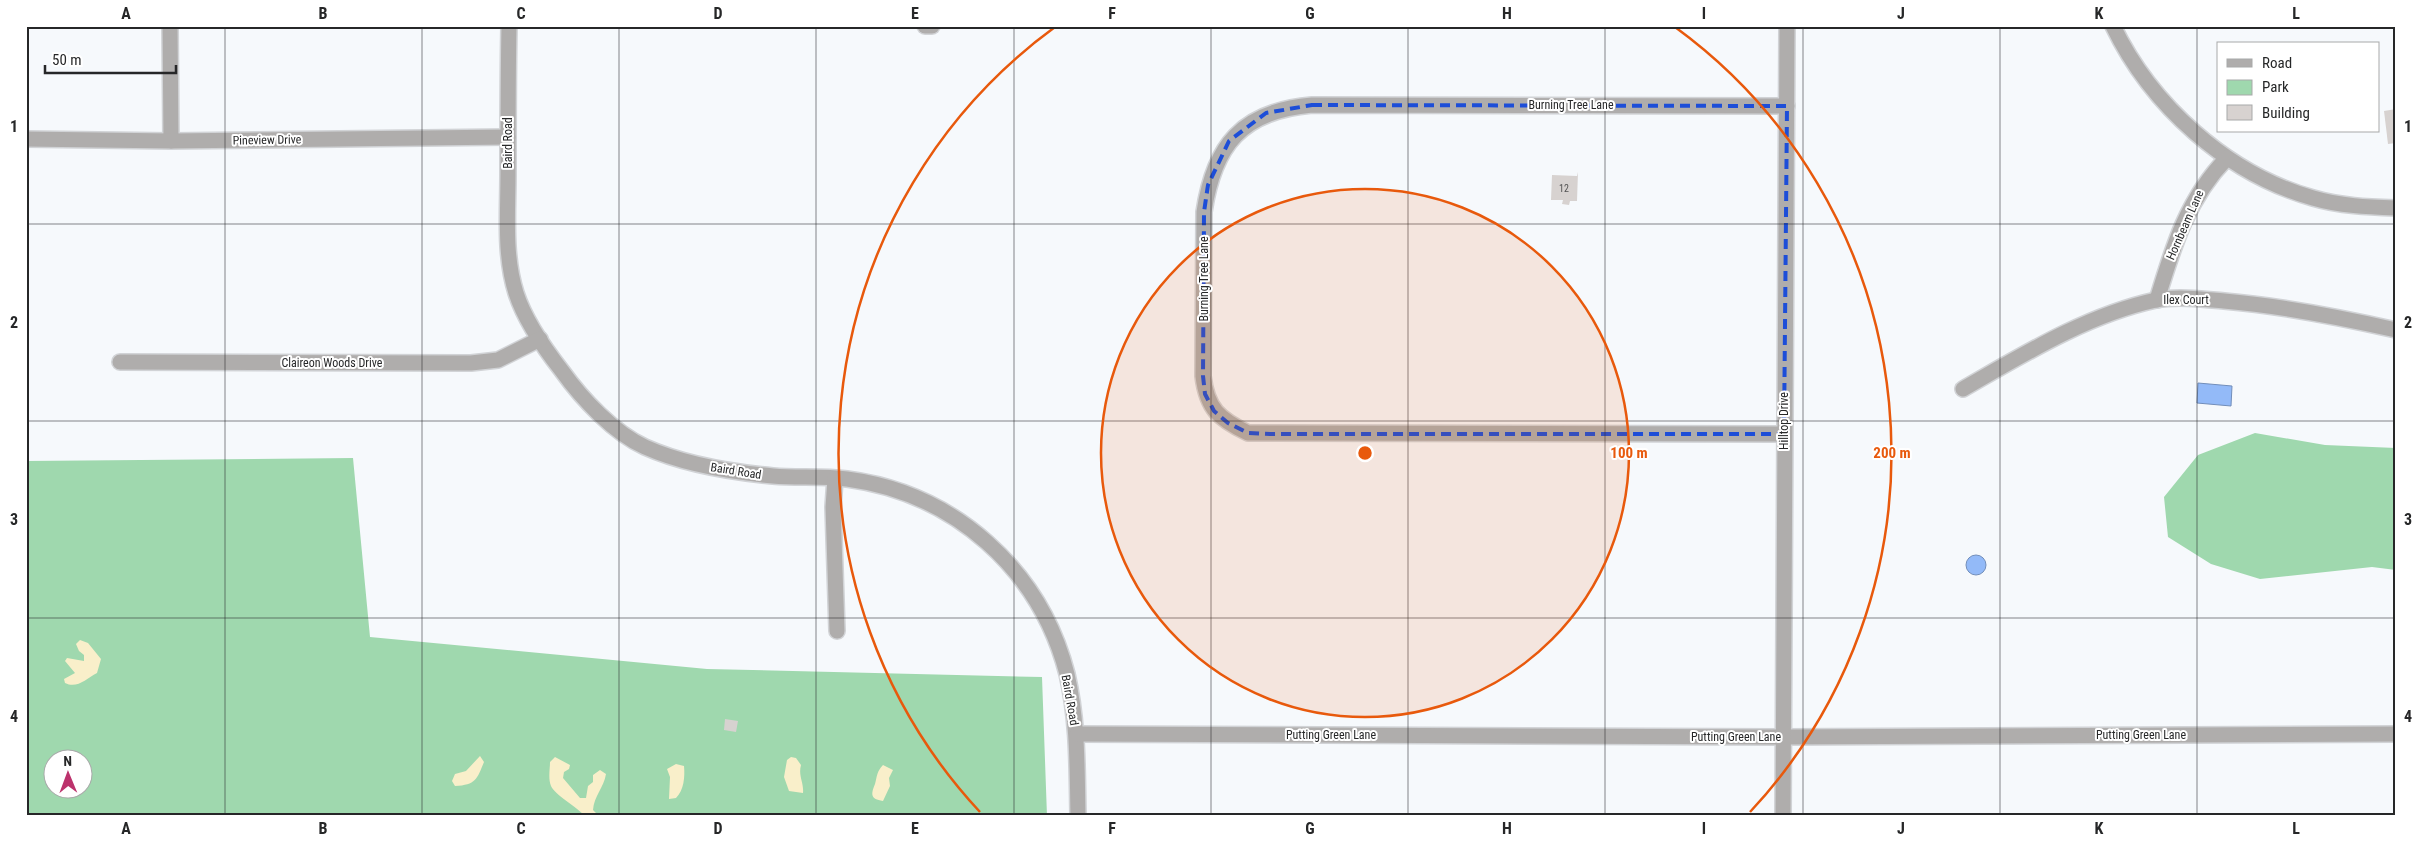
<svg xmlns="http://www.w3.org/2000/svg" width="2422" height="842" viewBox="0 0 2422 842" font-family="'Roboto Condensed',sans-serif">
<style>
.green{fill:#9fd8ae;fill-rule:evenodd}
.sand{fill:#f9efca}
.water{fill:#93baf8;stroke:#728eba}
.building{fill:#d7d2d0}
.lines{fill:none;stroke-linecap:round;stroke-linejoin:round}
.minor-casing{stroke:#d1d3d6;stroke-width:18}
.minor{stroke:#afadac;stroke-width:15}
.marked{fill:none;stroke:#1d4ed8;stroke-width:4;stroke-dasharray:10 6;stroke-linejoin:round}
.grid{fill:none;stroke:#262728;stroke-width:1;stroke-opacity:0.55}
.ring{fill:none;stroke:#e8590c;stroke-width:2.5}
.labels{text-anchor:middle;dominant-baseline:central;stroke-width:4;stroke-linejoin:round;paint-order:stroke}
.number-label{font-size:10px;fill:#525252}
.street-label{font-size:12px;fill:#262728;stroke:#fff}
.centre{fill:#e8590c;stroke:#fff;stroke-width:2.5}
.ring-label{font-size:15px;text-anchor:middle;font-weight:bold;fill:#e8590c;stroke:#fff;stroke-width:4;stroke-linejoin:round;paint-order:stroke}
.neatline{fill:none;stroke:#262728;stroke-width:2}
.grid-label{font-size:16px;text-anchor:middle;font-weight:bold;fill:#262728}
</style>
<rect width="100%" height="100%" fill="#f6f9fc"/>
<g class="green">
<path d="M 2255,433 L 2325,445 L 2396,448 L 2396,570 L 2372,567 L 2260,579 L 2211,564 L 2168,537 L 2164,497 L 2198,455 Z"/>
<path d="M 353,458 L 370,637 L 707,669 L 1042,677 L 1047,816 L 26,816 L 26,461 ZM 52,760 L 82,760 L 82,790 L 52,790 Z"/>
</g>
<g class="sand">
<path d="M 80,640 L 88,643 L 101,659 L 97,673 C 86,679 77,689 65,683 L 64,679 L 75,673 L 65,661 L 67,658 L 84,661 L 84,655 L 79,651 L 76,644 Z"/>
<path d="M 480,756 L 484,762 C 477,779 476,785 455,786 L 452,781 L 455,774 L 466,771 Z"/>
<path d="M 555,757 L 570,765 L 569,769 L 564,772 L 563,778 L 580,798 L 586,798 L 588,786 L 593,782 L 593,775 L 600,770 L 606,774 C 604,787 594,796 593,810 L 599,816 L 585,816 C 578,808 554,794 551,786 C 548,779 550,769 550,762 Z"/>
<path d="M 791,757 L 796,758 L 801,765 C 798,776 804,782 803,793 L 789,791 L 784,777 L 787,760 Z"/>
<path d="M 676,764 L 684,766 C 685,777 684,790 676,798 L 669,799 L 670,777 L 667,769 Z"/>
<path d="M 883,765 L 893,770 L 889,778 L 890,786 L 883,801 C 870,799 871,794 875,784 C 877,776 877,771 883,765 Z"/>
</g>
<g class="water">
<path d="M 2198,383 L 2232,386 L 2231,406 L 2197,403 Z"/>
<circle cx="1976" cy="565" r="10"/>
</g>
<g class="building">
<path d="M 2396,109 L 2396,143 L 2388,144 L 2384,111 Z"/>
<path d="M 1578,172 L 1577,201 L 1570,201 L 1569,205 L 1562,204 L 1563,200 L 1551,200 L 1552,175 L 1577,176 Z"/>
<path d="M 725,719 L 738,721 L 736,732 L 724,730 Z"/>
</g>
<g class="lines">
<g class="minor-casing">
<g id="minor">
<path d="M 170,26 L 171,141"/>
<path d="M 509,26 C 508,76 508,125 508,174 C 508,214 504,255 516,293 C 525,321 544,348 562,371 C 582,399 614,433 645,447 C 685,465 730,472 773,476 C 797,478 822,476 847,479 C 954,493 1040,569 1067,674 C 1078,721 1077,768 1078,816"/>
<path d="M 925,26 L 932,26"/>
<path d="M 2113,26 C 2151,105 2227,174 2313,198 C 2340,206 2368,207 2396,208"/>
<path d="M 26,139 L 171,141 L 508,137"/>
<path d="M 2157,300 C 2173,247 2187,199 2227,158"/>
<path d="M 120,362 L 471,363 L 498,360 L 540,339"/>
<path d="M 1963,389 C 2024,354 2087,315 2156,300 C 2177,296 2203,299 2224,301 C 2283,306 2339,317 2396,330"/>
<path d="M 1784,434 L 1248,433 C 1219,419 1207,409 1203,376 L 1204,212 C 1214,145 1242,111 1312,105 L 1787,106"/>
<path d="M 835,479 L 833,507 L 837,631"/>
<path d="M 1077,734 L 1783,737 L 2396,734"/>
<path d="M 1783,816 L 1787,26"/>
</g>
</g>
<use href="#minor" class="minor"/>
</g>
<path class="marked" d="M 1312,105 L 1787,106 L 1784,434 L 1270,434 L 1248,433 L 1228,423 L 1214,411 L 1205,394 L 1203,376 L 1204,212 L 1208,185 L 1229,141 L 1266,113 Z"/>
<path class="grid" d="M 225,26 L 225,816M 422,26 L 422,816M 619,26 L 619,816M 816,26 L 816,816M 1014,26 L 1014,816M 1211,26 L 1211,816M 1408,26 L 1408,816M 1605,26 L 1605,816M 1803,26 L 1803,816M 2000,26 L 2000,816M 2197,26 L 2197,816M 26,224 L 2396,224M 26,421 L 2396,421M 26,618 L 2396,618"/>
<circle cx="1365" cy="453" r="264" fill="#e8590c" fill-opacity=".12"/>
<g class="ring">
<circle cx="1365" cy="453" r="264"/>
<path d="M980 812A527 527 0 0 1 1055 27M1675 27A527 527 0 0 1 1750 812"/>
</g>
<g class="labels">
<g class="number-label">
<text x="1564" y="188">12</text>
</g>
<g class="street-label">
<text x="1571" y="105">Burning Tree Lane</text>
<text transform="translate(267 140) rotate(-1)">Pineview Drive</text>
<text transform="translate(508 143) rotate(-90)">Baird Road</text>
<text transform="translate(2185 225) rotate(-66)">Hornbeam Lane</text>
<text transform="translate(1204 279) rotate(-90)">Burning Tree Lane</text>
<text x="2186" y="300">Ilex Court</text>
<text x="332" y="363">Claireon Woods Drive</text>
<text transform="translate(1784 421) rotate(-90)">Hilltop Drive</text>
<text transform="translate(736 471) rotate(9)">Baird Road</text>
<text transform="translate(1070 700) rotate(80)">Baird Road</text>
<text x="1331" y="735">Putting Green Lane</text>
<text x="2141" y="735">Putting Green Lane</text>
<text x="1736" y="737">Putting Green Lane</text>
</g>
</g>
<circle cx="1365" cy="453" r="8" class="centre"/>
<g class="ring-label">
<text x="1629" y="458">100 m</text>
<text x="1892" y="458">200 m</text>
</g>
<rect width="2422" height="842" fill="none" stroke="#ffffff" stroke-width="55"/>
<rect x="2217" y="42" width="162" height="90" fill="#ffffff" stroke="#a8a9a9"/>
<rect x="2227" y="59" width="25" height="8" fill="#afadac" stroke="#a8a9a9"/>
<text x="2262" y="68" font-size="15" fill="#262728">Road</text>
<rect x="2227" y="80" width="25" height="15" fill="#9fd8ae" stroke="#a8a9a9"/>
<text x="2262" y="92" font-size="15" fill="#262728">Park</text>
<rect x="2227" y="105" width="25" height="15" fill="#d7d2d0" stroke="#a8a9a9"/>
<text x="2262" y="118" font-size="15" fill="#262728">Building</text>
<g transform="translate(68 774) rotate(359)"><circle r="24" fill="#ffffff" stroke="#a8a9a9"/>
<path d="M0-4L9 19L0 12L-9 19Z" fill="#bc326c"/>
<text y="-8" font-size="14" font-weight="bold" text-anchor="middle" fill="#262728">N</text>
</g>
<path d="M45 65v8h131v-8" fill="none" stroke="#262728" stroke-width="2.5"/>
<text x="52" y="65" font-size="15" fill="#262728" stroke="#ffffff" stroke-width="4" paint-order="stroke">50 m</text>
<rect x="28" y="28" width="2366" height="786" class="neatline"/>
<g class="grid-label">
<text x="126" y="19">A</text>
<text x="323" y="19">B</text>
<text x="521" y="19">C</text>
<text x="718" y="19">D</text>
<text x="915" y="19">E</text>
<text x="1112" y="19">F</text>
<text x="1310" y="19">G</text>
<text x="1507" y="19">H</text>
<text x="1704" y="19">I</text>
<text x="1901" y="19">J</text>
<text x="2099" y="19">K</text>
<text x="2296" y="19">L</text>
<text x="14" y="132">1</text>
<text x="2408" y="132">1</text>
<text x="14" y="328">2</text>
<text x="2408" y="328">2</text>
<text x="14" y="525">3</text>
<text x="2408" y="525">3</text>
<text x="14" y="722">4</text>
<text x="2408" y="722">4</text>
<text x="126" y="834">A</text>
<text x="323" y="834">B</text>
<text x="521" y="834">C</text>
<text x="718" y="834">D</text>
<text x="915" y="834">E</text>
<text x="1112" y="834">F</text>
<text x="1310" y="834">G</text>
<text x="1507" y="834">H</text>
<text x="1704" y="834">I</text>
<text x="1901" y="834">J</text>
<text x="2099" y="834">K</text>
<text x="2296" y="834">L</text>
</g>
</svg>
